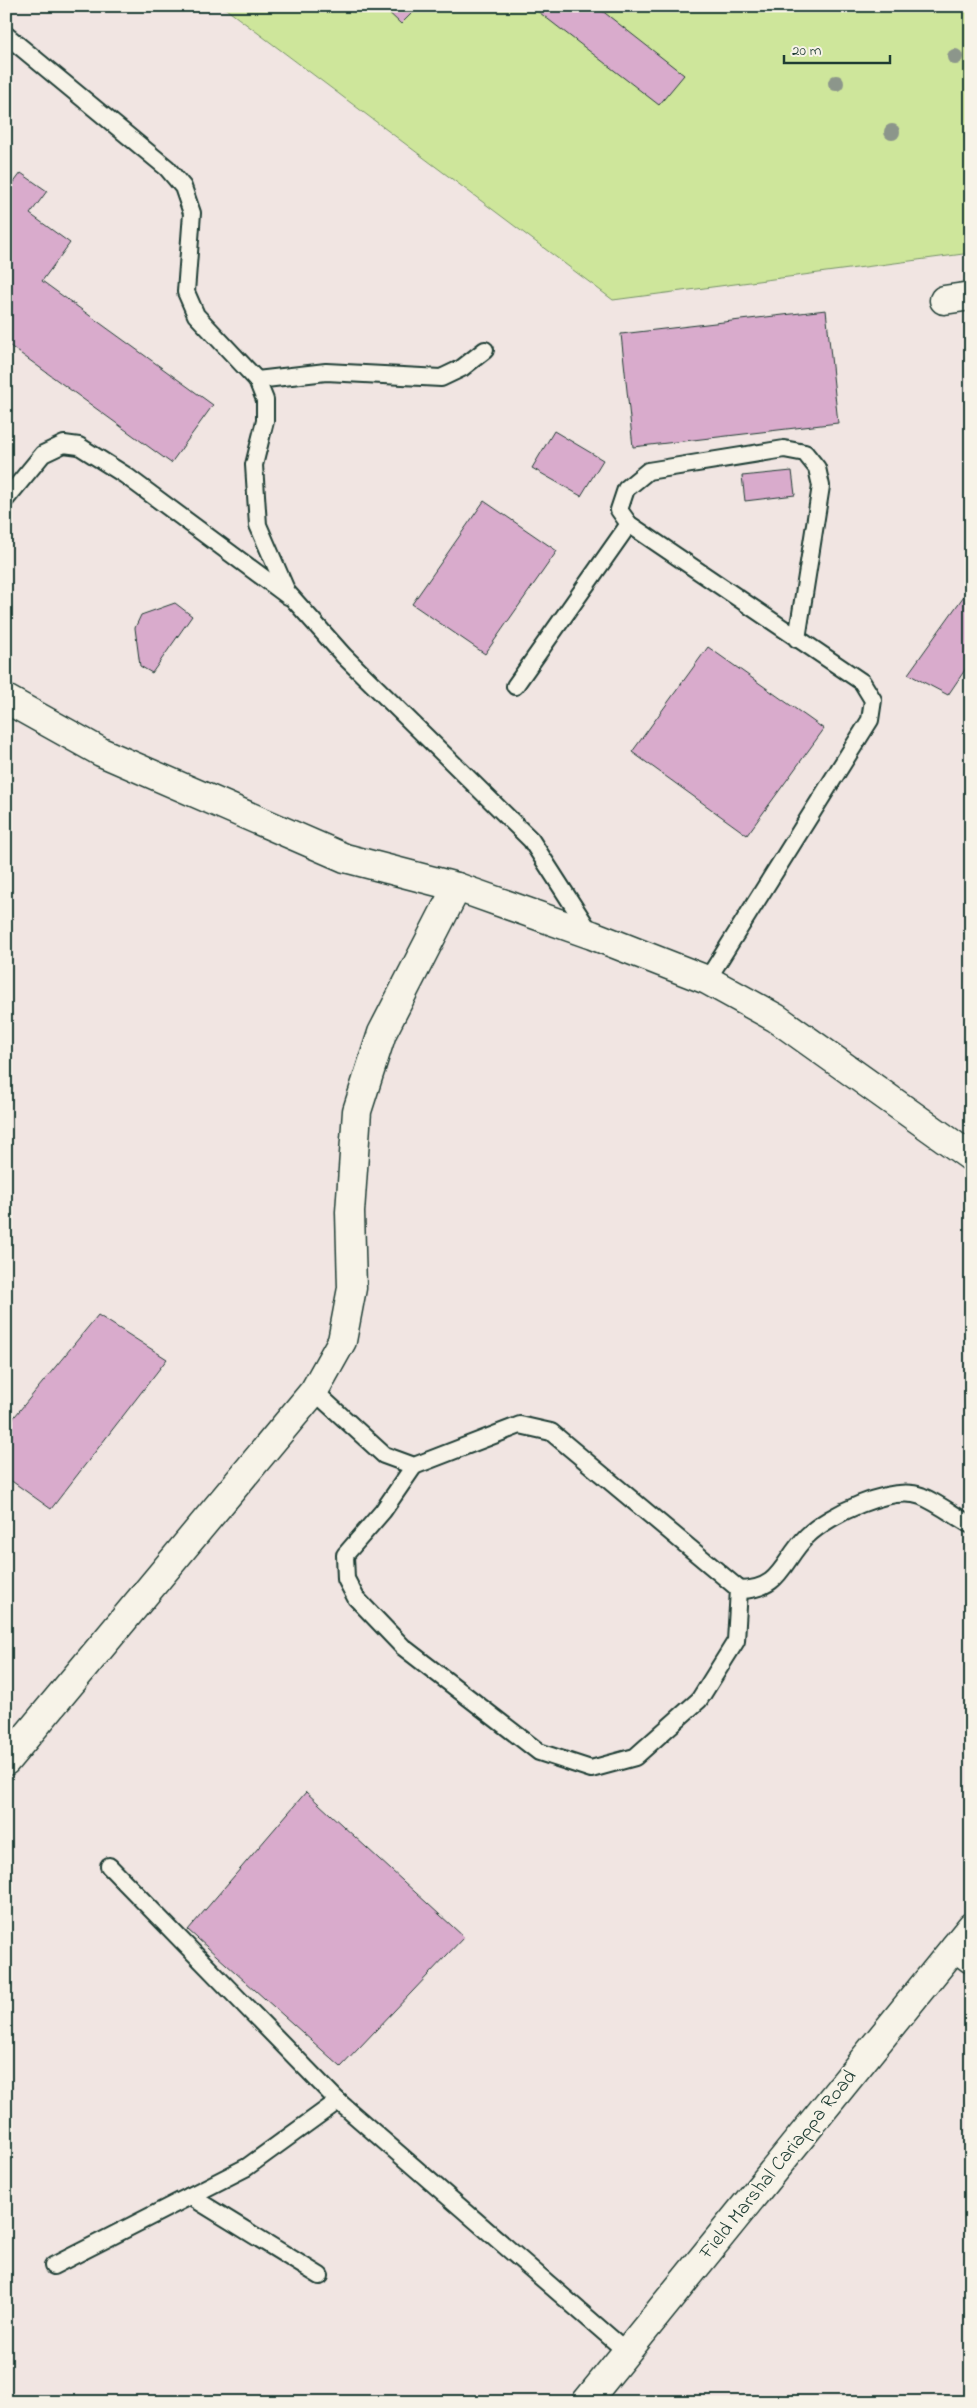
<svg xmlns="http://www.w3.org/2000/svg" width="977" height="2408" viewBox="0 0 977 2408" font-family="'Indie Flower',sans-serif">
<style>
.green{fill:#cee69b;stroke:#769268}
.building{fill:#d9abcc;stroke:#1f3d34}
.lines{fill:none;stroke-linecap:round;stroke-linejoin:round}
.service-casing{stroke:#1f3d34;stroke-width:20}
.minor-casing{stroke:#1f3d34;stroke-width:31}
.tertiary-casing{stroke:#1f3d34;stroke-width:31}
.service{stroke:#f7f3e8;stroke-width:16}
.minor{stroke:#f7f3e8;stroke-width:28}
.tertiary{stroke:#f7f3e8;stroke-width:28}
.tree{fill:#8c968b}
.labels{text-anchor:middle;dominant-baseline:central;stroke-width:4;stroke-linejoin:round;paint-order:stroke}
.street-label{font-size:20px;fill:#1f3d34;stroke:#f7f3e8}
</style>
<rect width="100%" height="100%" fill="#f1e5e2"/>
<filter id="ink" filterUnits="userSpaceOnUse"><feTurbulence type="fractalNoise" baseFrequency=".02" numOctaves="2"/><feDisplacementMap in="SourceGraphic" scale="10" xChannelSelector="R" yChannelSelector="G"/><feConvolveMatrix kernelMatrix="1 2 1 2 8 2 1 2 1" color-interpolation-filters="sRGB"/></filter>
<g filter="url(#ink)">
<path class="green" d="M 222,6 L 971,6 L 971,253 L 613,300 Z"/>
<g class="building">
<path d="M 382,6 L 413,6 L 416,9 L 401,24 Z"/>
<path d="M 531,6 L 596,6 L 684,75 L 659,105 Z"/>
<path d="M 21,173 L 47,191 L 30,214 L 70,243 L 42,281 L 213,405 L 171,463 L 6,343 L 6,193 Z"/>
<path d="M 826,310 L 838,423 L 633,447 L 621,334 Z"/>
<path d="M 554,431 L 603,460 L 581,496 L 532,468 Z"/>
<path d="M 792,471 L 795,495 L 745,501 L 742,476 Z"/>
<path d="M 484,501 L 557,551 L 485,654 L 412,604 Z"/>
<path d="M 966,593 L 971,596 L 971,661 L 948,695 L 908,674 Z"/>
<path d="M 175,603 L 192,616 L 152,673 L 140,666 L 135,628 L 141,615 Z"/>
<path d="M 708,647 L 824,729 L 747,835 L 632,752 Z"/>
<path d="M 98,1315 L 167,1359 L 51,1509 L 6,1477 L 6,1427 Z"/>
<path d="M 306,1792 L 464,1937 L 341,2067 L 188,1930 Z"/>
</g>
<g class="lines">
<g class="service-casing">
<g id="service">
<path d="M 6,35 L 167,168 L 183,187 L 192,213 L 186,292 L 196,315 L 257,380 L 265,400 L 265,421 L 254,465 L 258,525 L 287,592 L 344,656 L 531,840 L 592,935"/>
<path d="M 257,380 L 326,372 L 441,378 L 462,368 L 485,350"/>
<path d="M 6,499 L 43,454 L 64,444 L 79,446 L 125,475 L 288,596"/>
<path d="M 515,686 L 629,524"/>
<path d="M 707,980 L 870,720 L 873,700 L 862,682 L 629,524 L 619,510 L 626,489 L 648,471 L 784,449 L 805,453 L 817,468 L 821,486 L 797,639"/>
<path d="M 314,1391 L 384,1455 L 414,1466 L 520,1425 L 551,1432 L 740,1590 C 782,1589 781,1562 807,1536 C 828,1515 891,1485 921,1496 C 938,1503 955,1516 971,1525"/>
<path d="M 414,1466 L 383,1511 L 345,1555 L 346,1579 L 356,1598 L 403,1647 L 539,1752 L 591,1769 L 635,1757 L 699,1700 L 736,1641 L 739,1589"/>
<path d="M 109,1866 L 338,2101 L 627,2352"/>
<path d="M 190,2196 L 320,2276"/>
<path d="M 53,2266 L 247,2167 L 338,2101"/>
</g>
</g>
<g class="minor-casing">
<g id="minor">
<path d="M 944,300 L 971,296"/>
<path d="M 6,699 L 101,752 L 345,858 L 457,887 L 592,935 L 707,980 L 776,1018 L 971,1157"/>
<path d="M 6,1761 L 314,1391 L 342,1341 L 352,1288 L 350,1212 L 357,1111 L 382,1033 L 457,887"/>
<path d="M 955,1947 L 971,1959"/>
</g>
</g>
<g class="tertiary-casing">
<path id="tertiary" d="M 586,2402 L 971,1927"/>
</g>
<use href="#service" class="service"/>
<use href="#minor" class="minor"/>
<use href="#tertiary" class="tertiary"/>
</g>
<g class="tree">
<circle cx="955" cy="57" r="8"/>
<circle cx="836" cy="83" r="8"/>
<circle cx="892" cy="132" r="8"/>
</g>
</g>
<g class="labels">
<g class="street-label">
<text transform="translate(779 2165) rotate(-51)">Field Marshal Cariappa Road</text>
</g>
</g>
<rect width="977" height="2408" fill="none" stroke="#f7f3e8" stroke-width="25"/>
<rect x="12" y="12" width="952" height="2383" fill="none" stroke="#1f3d34" stroke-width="2" filter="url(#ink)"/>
<path d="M784 55v8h106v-8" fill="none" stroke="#1f3d34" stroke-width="2.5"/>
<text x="792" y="55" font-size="15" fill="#1f3d34" stroke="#f7f3e8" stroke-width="4" paint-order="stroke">20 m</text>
</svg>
